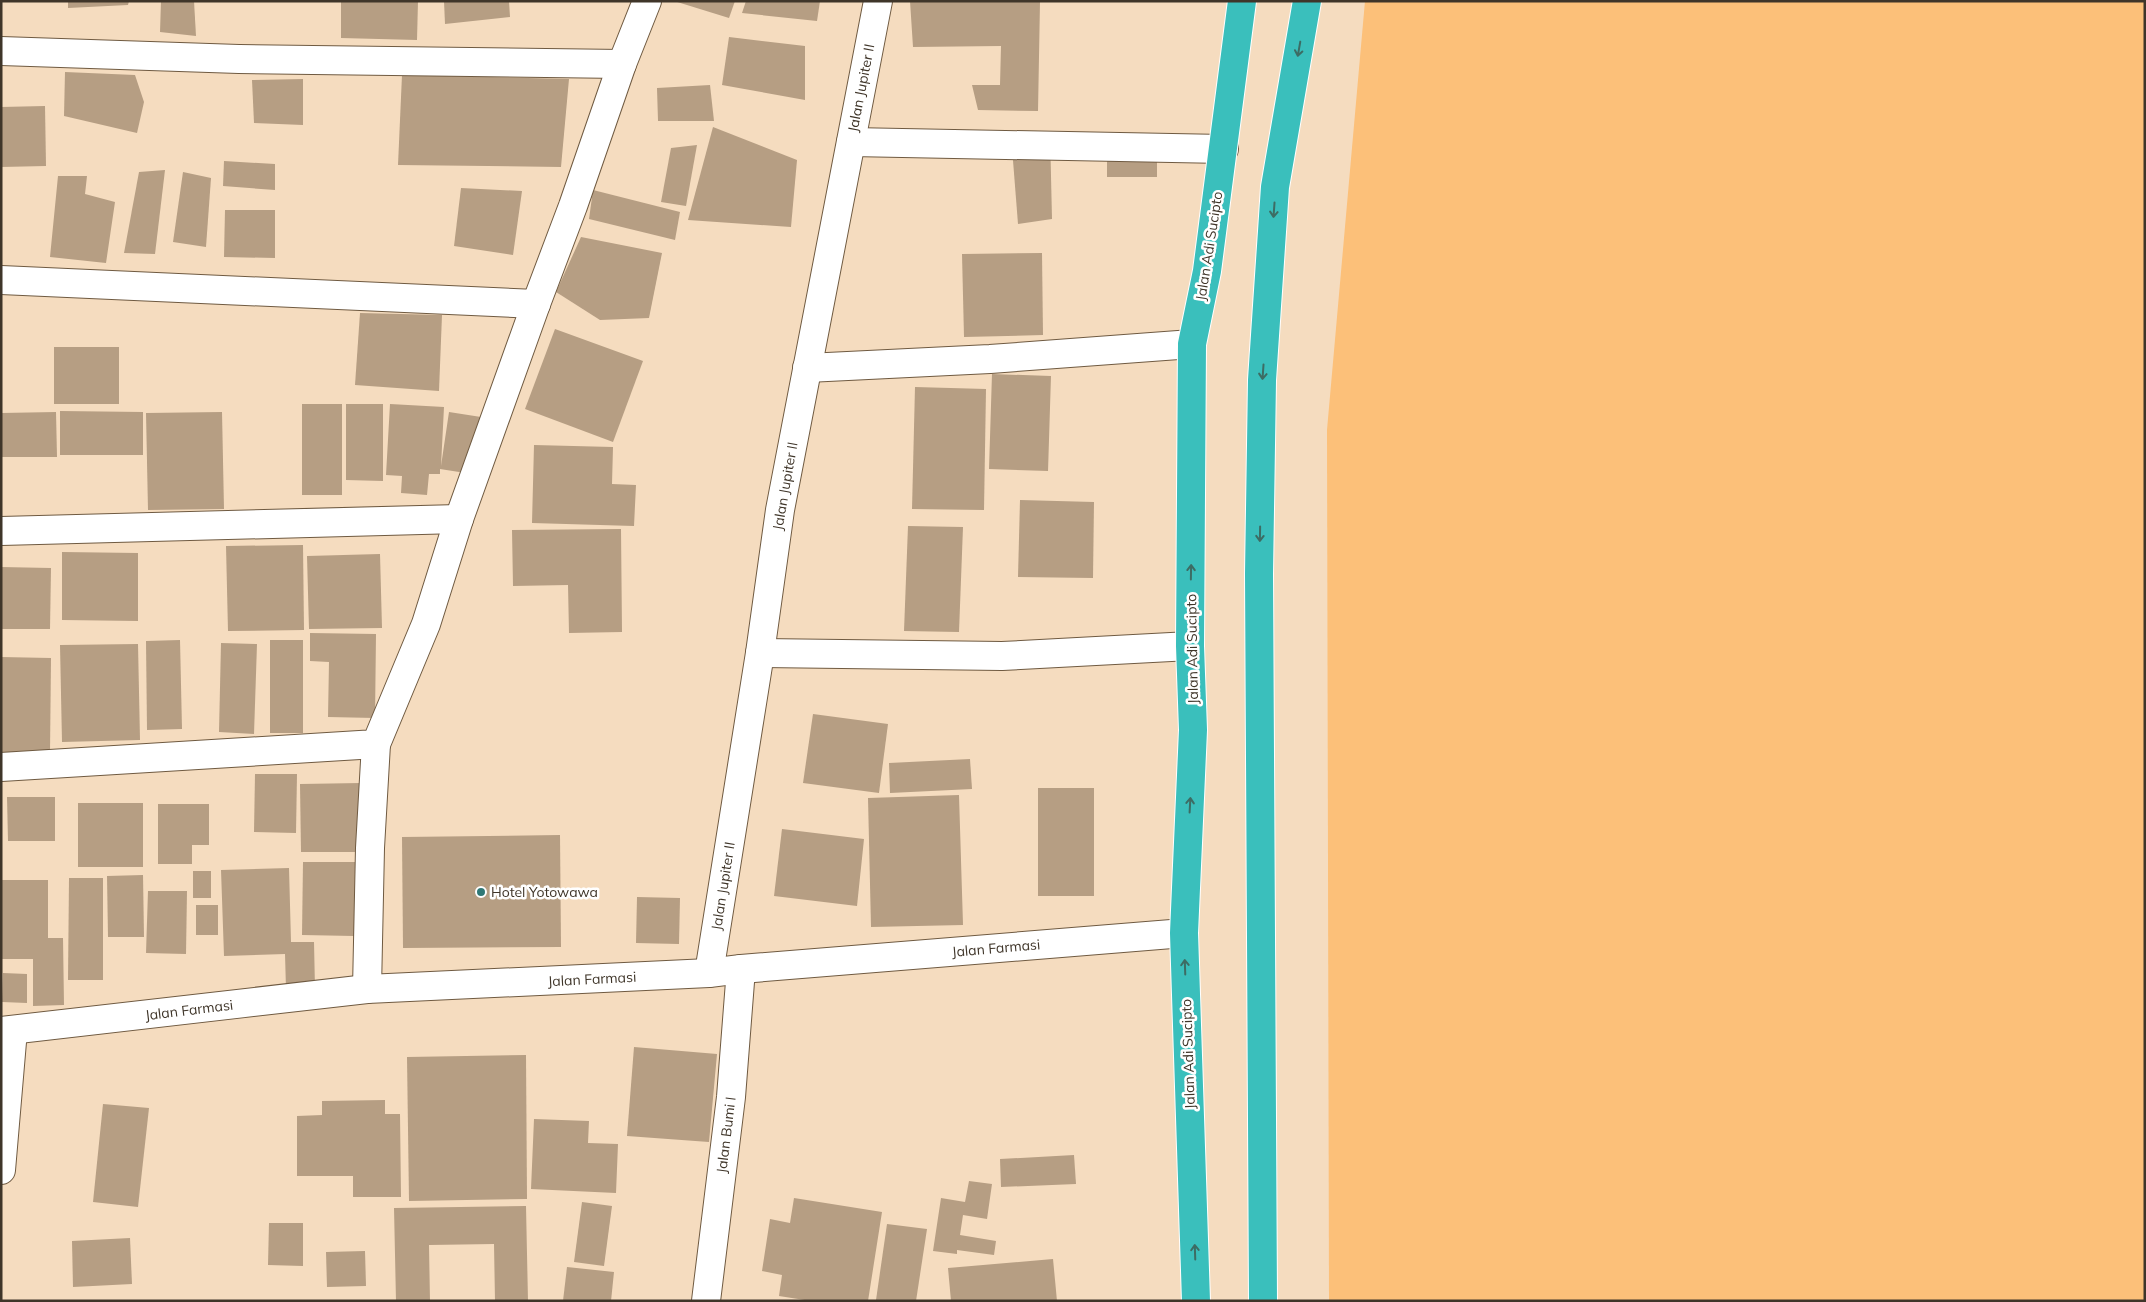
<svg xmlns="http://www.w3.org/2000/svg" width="2146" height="1302" viewBox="0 0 2146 1302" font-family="Mulish,sans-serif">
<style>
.green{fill:#fcc079}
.building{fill:#b69e83}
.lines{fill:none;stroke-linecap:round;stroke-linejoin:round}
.minor-casing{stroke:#6f5a41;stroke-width:30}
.highway-casing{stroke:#fff;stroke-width:30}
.minor{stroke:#fff;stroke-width:28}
.highway{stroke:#3abfbc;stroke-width:28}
.oneway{stroke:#3d6c64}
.poi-dot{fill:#2f7876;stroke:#fff;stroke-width:2}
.labels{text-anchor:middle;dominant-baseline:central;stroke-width:5;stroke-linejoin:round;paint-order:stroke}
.street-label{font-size:14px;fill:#3f3529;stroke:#fff}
.poi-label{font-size:14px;fill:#3f3529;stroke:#fff;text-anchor:start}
</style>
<rect width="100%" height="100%" fill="#f5dcbf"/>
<path class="green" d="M 1365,1 L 2145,1 L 2145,1301 L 1329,1301 L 1327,430 Z"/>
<g class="building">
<path d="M 68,1 L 129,1 L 128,5 L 68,8 Z"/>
<path d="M 161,1 L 194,1 L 196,36 L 160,32 Z"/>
<path d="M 341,1 L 418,1 L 417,40 L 341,38 Z"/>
<path d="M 444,1 L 509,1 L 510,17 L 445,24 Z"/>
<path d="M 674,1 L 735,1 L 729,18 Z"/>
<path d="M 746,1 L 820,1 L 817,21 L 742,13 Z"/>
<path d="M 910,1 L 1040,2 L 1038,111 L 978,110 L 972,85 L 1000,85 L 1001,46 L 913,47 Z"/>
<path d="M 729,37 L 805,46 L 805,100 L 722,85 Z"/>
<path d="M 65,72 L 135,75 L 144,102 L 137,133 L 64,116 Z"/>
<path d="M 402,75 L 569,79 L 561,167 L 398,165 Z"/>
<path d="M 303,79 L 303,125 L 254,123 L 252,80 Z"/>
<path d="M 710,85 L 714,121 L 658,121 L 657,88 Z"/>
<path d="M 45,106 L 46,166 L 1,167 L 1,107 Z"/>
<path d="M 713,127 L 797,160 L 791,227 L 688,220 Z"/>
<path d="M 1050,133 L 1052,219 L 1018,224 L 1011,135 Z"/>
<path d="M 697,145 L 686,206 L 661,202 L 671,148 Z"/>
<rect x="1107" y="147" width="50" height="30"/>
<path d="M 224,161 L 275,164 L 275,190 L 223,186 Z"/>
<path d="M 165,170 L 155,254 L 124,253 L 139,172 Z"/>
<path d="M 183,172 L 211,178 L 206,247 L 173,242 Z"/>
<path d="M 58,176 L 87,176 L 85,194 L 115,202 L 106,263 L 50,257 Z"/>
<path d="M 461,188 L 522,191 L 513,255 L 454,246 Z"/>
<path d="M 593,190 L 680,212 L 675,240 L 589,219 Z"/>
<path d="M 225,210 L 275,210 L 275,258 L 224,257 Z"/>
<path d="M 581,237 L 662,253 L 649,318 L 600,320 L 556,292 Z"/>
<path d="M 1042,253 L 1043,335 L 964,337 L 962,254 Z"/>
<path d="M 360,313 L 442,315 L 439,391 L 355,385 Z"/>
<path d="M 555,329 L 643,361 L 613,442 L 525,409 Z"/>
<rect x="54" y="347" width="65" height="57"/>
<path d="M 992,374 L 1051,376 L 1048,471 L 989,469 Z"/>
<path d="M 915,387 L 986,389 L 984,510 L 912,509 Z"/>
<rect x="302" y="404" width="40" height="91"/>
<path d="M 346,404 L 383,404 L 383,481 L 346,480 Z"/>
<path d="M 390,404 L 444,407 L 441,466 L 449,412 L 481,417 L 472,474 L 440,469 L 440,474 L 429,474 L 427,495 L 401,493 L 402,476 L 386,475 Z"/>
<path d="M 60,411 L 143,412 L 143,455 L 60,455 Z"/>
<path d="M 56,412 L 57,457 L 1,457 L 1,413 Z"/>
<path d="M 222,412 L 224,509 L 148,510 L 146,413 Z"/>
<path d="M 534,445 L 613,447 L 612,484 L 636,485 L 634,526 L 532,523 Z"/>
<path d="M 1020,500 L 1094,502 L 1093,578 L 1018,577 Z"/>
<path d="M 908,526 L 963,527 L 959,632 L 904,631 Z"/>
<path d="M 621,529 L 622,632 L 569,633 L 568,585 L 513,586 L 512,530 Z"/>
<path d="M 303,545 L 304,630 L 228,631 L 226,546 Z"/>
<path d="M 62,552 L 138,553 L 138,621 L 62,620 Z"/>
<path d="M 380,554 L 382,628 L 309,629 L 307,556 Z"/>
<path d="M 1,567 L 51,568 L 50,629 L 1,629 Z"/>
<path d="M 310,633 L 376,634 L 375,718 L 328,717 L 329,662 L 310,661 Z"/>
<path d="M 180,640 L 182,729 L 147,730 L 146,641 Z"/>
<rect x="270" y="640" width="33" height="93"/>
<path d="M 221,643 L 257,644 L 254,734 L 219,732 Z"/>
<path d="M 138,644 L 140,740 L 62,742 L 60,645 Z"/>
<path d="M 1,657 L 51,658 L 50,752 L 1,752 Z"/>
<path d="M 813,714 L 888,724 L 879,793 L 803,783 Z"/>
<path d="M 970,759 L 972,789 L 890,793 L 889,763 Z"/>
<path d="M 255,774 L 297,774 L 296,833 L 254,832 Z"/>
<path d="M 361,783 L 362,852 L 301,852 L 300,784 Z"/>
<rect x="1038" y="788" width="56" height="108"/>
<path d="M 959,795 L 963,925 L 871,927 L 868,798 Z"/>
<path d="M 7,797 L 55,797 L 55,841 L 8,841 Z"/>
<rect x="78" y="803" width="65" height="64"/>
<path d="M 158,804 L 209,804 L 209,845 L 192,845 L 192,864 L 158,864 Z"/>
<path d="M 782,829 L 864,839 L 857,906 L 774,896 Z"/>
<path d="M 560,835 L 561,947 L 403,948 L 402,837 Z"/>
<path d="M 303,862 L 355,862 L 354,936 L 302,935 Z"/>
<path d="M 289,868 L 291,942 L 314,942 L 315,989 L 286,989 L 285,954 L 224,956 L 221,870 Z"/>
<rect x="193" y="871" width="18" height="27"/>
<path d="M 143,875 L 144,937 L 108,937 L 107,876 Z"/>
<path d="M 69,878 L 103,878 L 103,980 L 68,980 Z"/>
<path d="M 1,880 L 48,880 L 48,938 L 63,938 L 64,1005 L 33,1006 L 33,959 L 1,959 Z"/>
<path d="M 148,891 L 187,891 L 186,954 L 146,953 Z"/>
<path d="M 637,897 L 680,898 L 679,944 L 636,943 Z"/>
<rect x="196" y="905" width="22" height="30"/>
<path d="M 3,973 L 27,974 L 27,1003 L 2,1002 Z"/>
<path d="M 634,1047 L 717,1054 L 709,1142 L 627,1136 Z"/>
<path d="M 526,1055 L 527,1199 L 409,1201 L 407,1057 Z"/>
<path d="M 385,1100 L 385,1114 L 400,1114 L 401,1197 L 353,1197 L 353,1176 L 297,1176 L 297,1116 L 322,1115 L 322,1101 Z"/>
<path d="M 103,1104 L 149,1108 L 138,1207 L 93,1202 Z"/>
<path d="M 534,1119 L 589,1121 L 588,1143 L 618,1144 L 616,1193 L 531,1189 Z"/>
<path d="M 1074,1155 L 1076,1184 L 1001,1187 L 1000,1159 Z"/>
<path d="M 969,1181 L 992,1184 L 987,1219 L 963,1215 L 960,1235 L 996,1241 L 994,1255 L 957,1250 L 957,1254 L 933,1251 L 941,1198 L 965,1202 Z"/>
<path d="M 794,1198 L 882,1212 L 868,1301 L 811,1301 L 779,1296 L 782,1275 L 762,1271 L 770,1219 L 790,1223 Z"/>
<path d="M 582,1202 L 612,1206 L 604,1266 L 574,1262 Z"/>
<path d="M 526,1206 L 528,1301 L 495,1301 L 494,1244 L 429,1245 L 430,1301 L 396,1301 L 394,1208 Z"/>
<path d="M 269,1223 L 303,1223 L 303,1266 L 268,1265 Z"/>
<path d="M 887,1224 L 927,1229 L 916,1301 L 876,1300 Z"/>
<path d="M 130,1238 L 132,1284 L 73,1287 L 72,1241 Z"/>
<path d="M 365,1251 L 366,1286 L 327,1287 L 326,1252 Z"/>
<path d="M 1053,1259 L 1057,1301 L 951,1301 L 948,1268 Z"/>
<path d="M 567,1267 L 614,1272 L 611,1301 L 563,1301 Z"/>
</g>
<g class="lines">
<g class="minor-casing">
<g id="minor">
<path d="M 1,51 L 239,59 L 622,64"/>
<path d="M 851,142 L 1224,149"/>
<path d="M 1,280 L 536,304"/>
<path d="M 807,368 L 990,359 L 1192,344"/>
<path d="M 1,531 L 459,519"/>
<path d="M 760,653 L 1002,656 L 1190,646"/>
<path d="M 1,767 L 376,744 L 426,624 L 459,519 L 536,304 L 573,206 L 622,64 L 647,1"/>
<path d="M 709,973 L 760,653 L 780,510 L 878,1"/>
<path d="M 367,989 L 370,848 L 376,744"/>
<path d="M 1,1031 L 367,989 L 709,973 L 741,969 L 1184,933"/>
<path d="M 1,1170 L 13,1030"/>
<path d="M 706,1301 L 731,1097 L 741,969"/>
</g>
</g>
<g class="highway-casing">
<g id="highway">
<path d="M 1196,1301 L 1184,933 L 1193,730 L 1190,646 L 1192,344 L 1207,271 L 1242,1"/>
<path d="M 1263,1301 L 1259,574 L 1262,380 L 1275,187 L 1307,1"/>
</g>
</g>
<use href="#minor" class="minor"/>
<use href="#highway" class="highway"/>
</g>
<defs><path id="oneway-shaft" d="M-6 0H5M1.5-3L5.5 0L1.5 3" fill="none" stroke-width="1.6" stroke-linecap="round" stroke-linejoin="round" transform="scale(1.25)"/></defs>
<g class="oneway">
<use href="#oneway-shaft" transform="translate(1299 49) rotate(100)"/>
<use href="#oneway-shaft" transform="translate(1274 210) rotate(94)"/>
<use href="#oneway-shaft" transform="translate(1263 372) rotate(94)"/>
<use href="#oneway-shaft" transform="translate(1260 534) rotate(91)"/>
<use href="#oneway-shaft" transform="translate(1191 572) rotate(-89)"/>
<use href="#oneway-shaft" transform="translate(1190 805) rotate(-87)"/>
<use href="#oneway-shaft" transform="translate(1185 967) rotate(-92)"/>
<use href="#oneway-shaft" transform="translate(1195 1252) rotate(-92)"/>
</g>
<circle class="poi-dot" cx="481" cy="892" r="5"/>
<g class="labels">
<g class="street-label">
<text transform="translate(861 88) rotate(-79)">Jalan Jupiter II</text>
<text transform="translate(1209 246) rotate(-81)">Jalan Adi Sucipto</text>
<text transform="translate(785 486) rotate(-80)">Jalan Jupiter II</text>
<text transform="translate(1192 649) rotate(-91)">Jalan Adi Sucipto</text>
<text transform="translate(723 886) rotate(-81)">Jalan Jupiter II</text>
<text transform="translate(996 948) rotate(-5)">Jalan Farmasi</text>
<text transform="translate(592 979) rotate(-3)">Jalan Farmasi</text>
<text transform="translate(189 1010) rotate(-7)">Jalan Farmasi</text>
<text transform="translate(1188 1054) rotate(-92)">Jalan Adi Sucipto</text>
<text transform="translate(726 1135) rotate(-83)">Jalan Bumi I</text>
</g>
<g class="poi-label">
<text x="491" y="892">Hotel Yotowawa</text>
</g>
</g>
<rect width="2146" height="1302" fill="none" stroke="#3f3529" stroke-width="5"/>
</svg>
